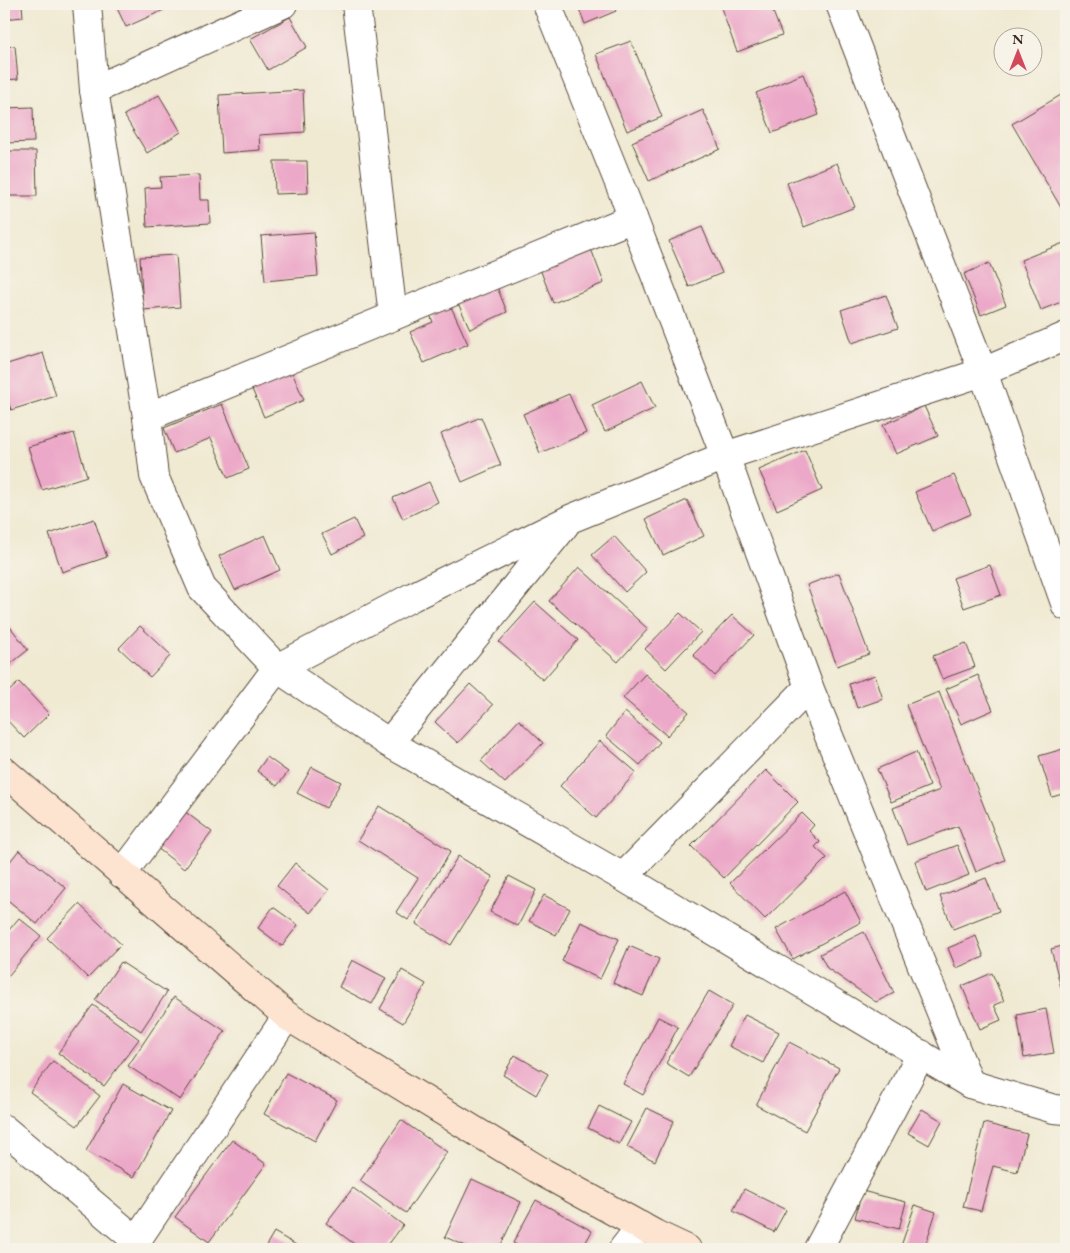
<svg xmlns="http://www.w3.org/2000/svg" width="1070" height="1253" viewBox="0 0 1070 1253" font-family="'EB Garamond',serif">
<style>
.building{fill:#eca8c8}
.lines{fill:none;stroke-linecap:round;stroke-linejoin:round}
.street-casing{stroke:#564739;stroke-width:30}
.secondary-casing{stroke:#564739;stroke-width:30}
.street{stroke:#fff;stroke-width:28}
.secondary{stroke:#fde4d1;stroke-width:28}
</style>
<rect width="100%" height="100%" fill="#f7f3e8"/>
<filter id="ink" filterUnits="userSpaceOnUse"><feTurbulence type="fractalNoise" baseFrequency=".02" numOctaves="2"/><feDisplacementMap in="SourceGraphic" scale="10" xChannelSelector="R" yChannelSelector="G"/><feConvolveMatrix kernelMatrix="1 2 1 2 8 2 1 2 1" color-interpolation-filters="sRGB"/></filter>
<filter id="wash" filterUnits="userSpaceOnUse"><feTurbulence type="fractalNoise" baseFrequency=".0096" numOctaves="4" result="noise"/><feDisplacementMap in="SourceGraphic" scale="20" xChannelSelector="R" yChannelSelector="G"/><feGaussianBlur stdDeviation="1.12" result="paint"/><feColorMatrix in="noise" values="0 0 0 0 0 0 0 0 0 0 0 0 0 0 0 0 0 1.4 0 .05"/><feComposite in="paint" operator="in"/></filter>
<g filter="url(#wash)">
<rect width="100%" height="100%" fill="#f0ead3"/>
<g id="blocks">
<g class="building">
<path d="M 4,4 L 22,4 L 23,17 L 4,19 Z"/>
<path d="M 115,4 L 177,4 L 126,27 Z"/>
<path d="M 577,4 L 613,4 L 616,11 L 585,24 Z"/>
<path d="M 723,4 L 770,4 L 782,35 L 737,52 L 720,5 Z"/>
<path d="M 290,17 L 307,47 L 268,70 L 250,39 Z"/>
<path d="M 631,41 L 662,117 L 627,131 L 596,54 Z"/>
<path d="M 15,46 L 18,79 L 4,80 L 4,47 Z"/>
<path d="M 803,74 L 819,115 L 772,133 L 756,93 Z"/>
<path d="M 303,90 L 305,132 L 259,135 L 260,150 L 222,153 L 219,95 Z"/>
<path d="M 1066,92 L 1066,216 L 1012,124 Z"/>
<path d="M 159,95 L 181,132 L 147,153 L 124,115 Z"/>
<path d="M 33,107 L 34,142 L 4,143 L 4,108 Z"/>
<path d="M 703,110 L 720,149 L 649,181 L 632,142 Z"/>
<path d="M 6,151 L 36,151 L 37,196 L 7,196 Z"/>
<path d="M 274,161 L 307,161 L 308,193 L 275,194 Z"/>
<path d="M 837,163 L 855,207 L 804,227 L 787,183 Z"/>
<path d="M 199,175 L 200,200 L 209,200 L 210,223 L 147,227 L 145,188 L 161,187 L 160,177 Z"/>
<path d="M 702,227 L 722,273 L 689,287 L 669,241 Z"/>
<path d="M 314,232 L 318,276 L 265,281 L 261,236 Z"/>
<path d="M 588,241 L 604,283 L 553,303 L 537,261 Z"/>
<path d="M 1066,242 L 1066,300 L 1041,310 L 1021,260 Z"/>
<path d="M 176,255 L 180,307 L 143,310 L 140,257 Z"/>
<path d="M 989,263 L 1006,305 L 981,315 L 964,274 Z"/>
<path d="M 495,282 L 507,312 L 470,329 L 456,299 Z"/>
<path d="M 886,295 L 898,328 L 852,343 L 841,310 Z"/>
<path d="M 447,298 L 468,344 L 424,363 L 410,332 L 433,322 L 427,307 Z"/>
<path d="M 43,353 L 56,396 L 11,410 L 7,398 L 4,399 L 4,365 Z"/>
<path d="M 291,370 L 304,400 L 264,417 L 251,387 Z"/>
<path d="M 642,381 L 655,408 L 605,432 L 592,405 Z"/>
<path d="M 569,394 L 586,433 L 540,453 L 523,414 Z"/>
<path d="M 222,404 L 249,469 L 228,478 L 211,438 L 174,453 L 164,428 Z"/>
<path d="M 924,406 L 938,436 L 896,454 L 883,425 Z"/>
<path d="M 481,417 L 501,465 L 462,482 L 441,434 Z"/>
<path d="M 74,433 L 87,476 L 42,490 L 28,447 Z"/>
<path d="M 805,450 L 822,490 L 777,510 L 759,470 Z"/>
<path d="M 954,475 L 971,514 L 932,531 L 915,492 Z"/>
<path d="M 429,482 L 438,502 L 403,519 L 393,498 Z"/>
<path d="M 687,500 L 704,536 L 663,555 L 646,519 Z"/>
<path d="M 94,519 L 107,557 L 62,572 L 49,534 Z"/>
<path d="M 354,519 L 363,538 L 332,554 L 322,534 Z"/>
<path d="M 265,535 L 280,570 L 235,590 L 219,556 Z"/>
<path d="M 614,536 L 646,572 L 625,592 L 592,555 Z"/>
<path d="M 990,565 L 1001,595 L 964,608 L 953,578 Z"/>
<path d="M 579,567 L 648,629 L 618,662 L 549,601 Z"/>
<path d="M 839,573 L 869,654 L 837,666 L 807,585 Z"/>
<path d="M 535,602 L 578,640 L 543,680 L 499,642 Z"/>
<path d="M 680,613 L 701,632 L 666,669 L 645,649 Z"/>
<path d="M 732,615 L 754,635 L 715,676 L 693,655 Z"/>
<path d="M 4,619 L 28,650 L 4,669 Z"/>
<path d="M 140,626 L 171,655 L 150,677 L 119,648 Z"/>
<path d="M 966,643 L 975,667 L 942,679 L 933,656 Z"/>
<path d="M 645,674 L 689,712 L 667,736 L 623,698 Z"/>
<path d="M 875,675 L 883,699 L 857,708 L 849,684 Z"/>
<path d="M 978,675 L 993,710 L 961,724 L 946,689 Z"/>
<path d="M 19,682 L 49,714 L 24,738 L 4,717 L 4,696 Z"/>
<path d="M 470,684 L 493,705 L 458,743 L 435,722 Z"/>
<path d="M 939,692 L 1005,860 L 976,872 L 958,826 L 907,845 L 893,808 L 940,790 L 906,705 Z"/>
<path d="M 625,712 L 660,742 L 640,765 L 606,736 Z"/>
<path d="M 519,720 L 543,743 L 505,783 L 481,761 Z"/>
<path d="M 600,741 L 636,772 L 596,818 L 560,786 Z"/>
<path d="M 1063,749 L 1066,759 L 1066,793 L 1052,797 L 1039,756 Z"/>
<path d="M 916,752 L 930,786 L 891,802 L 877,769 Z"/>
<path d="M 267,757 L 288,772 L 277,786 L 257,771 Z"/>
<path d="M 312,767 L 341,782 L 326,808 L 297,793 Z"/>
<path d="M 766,770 L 798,802 L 724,878 L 691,846 Z"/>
<path d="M 379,806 L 451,851 L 408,920 L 396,912 L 418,878 L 358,840 Z"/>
<path d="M 184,811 L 212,832 L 184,869 L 156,847 Z"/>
<path d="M 802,813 L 814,825 L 809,831 L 820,842 L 815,847 L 827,858 L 765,919 L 730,883 Z"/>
<path d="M 957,845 L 969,875 L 926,892 L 915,861 Z"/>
<path d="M 19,850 L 66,888 L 37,924 L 4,897 L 4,869 Z"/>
<path d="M 458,856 L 493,877 L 451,945 L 416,924 Z"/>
<path d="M 295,863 L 329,890 L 310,913 L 277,886 Z"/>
<path d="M 509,876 L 536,890 L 518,926 L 490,912 Z"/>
<path d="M 986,878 L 999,911 L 953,929 L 940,896 Z"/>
<path d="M 845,891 L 861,922 L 793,959 L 776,929 Z"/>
<path d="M 544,895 L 570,909 L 556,935 L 529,921 Z"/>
<path d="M 79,904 L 121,944 L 88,978 L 47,938 Z"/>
<path d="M 273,907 L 298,925 L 282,946 L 258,928 Z"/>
<path d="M 19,918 L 41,936 L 4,981 L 4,936 Z"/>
<path d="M 581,922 L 619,939 L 600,979 L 562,961 Z"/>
<path d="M 864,932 L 894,993 L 876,1002 L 827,968 L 820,954 Z"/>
<path d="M 976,936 L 984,957 L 956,968 L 948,948 Z"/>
<path d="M 1066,945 L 1066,1007 L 1051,949 Z"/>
<path d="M 629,946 L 659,959 L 643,996 L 613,983 Z"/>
<path d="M 352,960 L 386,978 L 372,1004 L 339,987 Z"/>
<path d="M 121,962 L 167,992 L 141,1031 L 95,1000 Z"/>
<path d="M 402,970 L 426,984 L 403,1023 L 380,1009 Z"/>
<path d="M 992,973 L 1004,1001 L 994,1005 L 1001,1020 L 980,1029 L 962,986 Z"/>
<path d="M 709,991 L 733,1005 L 689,1077 L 666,1063 Z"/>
<path d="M 174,997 L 225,1031 L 180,1100 L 128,1066 Z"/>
<path d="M 93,1005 L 139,1039 L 104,1086 L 58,1053 Z"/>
<path d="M 1046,1009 L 1054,1053 L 1024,1058 L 1017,1015 Z"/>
<path d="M 745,1015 L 779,1032 L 763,1063 L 729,1046 Z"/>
<path d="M 658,1017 L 678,1027 L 643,1095 L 623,1084 Z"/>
<path d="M 789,1042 L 839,1068 L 805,1131 L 756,1105 Z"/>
<path d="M 515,1055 L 548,1074 L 536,1095 L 503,1075 Z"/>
<path d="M 53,1061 L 100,1096 L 77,1126 L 30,1092 Z"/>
<path d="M 286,1073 L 337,1100 L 315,1141 L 264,1114 Z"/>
<path d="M 123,1084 L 171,1111 L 134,1177 L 86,1151 Z"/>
<path d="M 599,1106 L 631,1122 L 619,1144 L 588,1128 Z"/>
<path d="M 647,1108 L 674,1121 L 655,1161 L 627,1147 Z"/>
<path d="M 922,1109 L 942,1121 L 929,1145 L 908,1133 Z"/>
<path d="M 401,1120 L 447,1152 L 406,1213 L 360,1181 Z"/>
<path d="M 984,1123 L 1027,1134 L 1017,1172 L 993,1166 L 981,1211 L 963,1207 Z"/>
<path d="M 232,1140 L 266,1164 L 209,1242 L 175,1217 Z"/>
<path d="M 472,1179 L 521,1202 L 499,1249 L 473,1249 L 445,1237 Z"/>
<path d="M 353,1188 L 403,1225 L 385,1249 L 361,1249 L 326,1223 Z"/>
<path d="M 744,1189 L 786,1210 L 774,1232 L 733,1211 Z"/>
<path d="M 862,1191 L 906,1202 L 899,1229 L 855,1218 Z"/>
<path d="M 536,1200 L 592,1231 L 582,1249 L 525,1249 L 513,1243 Z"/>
<path d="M 915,1205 L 936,1212 L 924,1249 L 900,1249 Z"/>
<path d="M 274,1232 L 303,1249 L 264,1249 Z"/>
</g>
</g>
</g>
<g filter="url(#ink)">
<use href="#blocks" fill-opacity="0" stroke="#564739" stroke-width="1"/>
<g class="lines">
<g class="street-casing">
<g id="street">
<path d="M 87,4 L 94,90 L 147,417 L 154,476 L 202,588 L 277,668 L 389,743 L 623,877 L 970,1084 L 1054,1109 L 1066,1110"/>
<path d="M 356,4 L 393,316"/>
<path d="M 547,4 L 633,218 L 725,456 L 809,687 L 970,1084"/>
<path d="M 840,4 L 983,372 L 1066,606"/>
<path d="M 94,90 L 283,4"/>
<path d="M 147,417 L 633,218"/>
<path d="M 389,743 L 565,525"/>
<path d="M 122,874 L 277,668 L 412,597 L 570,519 L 725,456 L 983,372 L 1066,336"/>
<path d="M 623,877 L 809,687"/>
<path d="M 4,1129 L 137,1241"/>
<path d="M 131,1249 L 287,1016"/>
<path d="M 623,1249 L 641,1226"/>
<path d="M 818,1249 L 921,1054"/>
</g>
</g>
<g class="secondary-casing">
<path id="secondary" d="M 4,771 L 287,1016 L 544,1173 L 655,1234 L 687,1249"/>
</g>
<use href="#street" class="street"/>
<use href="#secondary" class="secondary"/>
</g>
</g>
<rect width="1070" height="1253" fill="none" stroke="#f7f3e8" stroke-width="20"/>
<g transform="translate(1018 52)"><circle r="24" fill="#f7f3e8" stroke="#aca397"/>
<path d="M0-4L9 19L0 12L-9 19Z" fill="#d1495b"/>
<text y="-8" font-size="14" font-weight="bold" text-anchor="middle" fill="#3b2a1e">N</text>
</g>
</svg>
